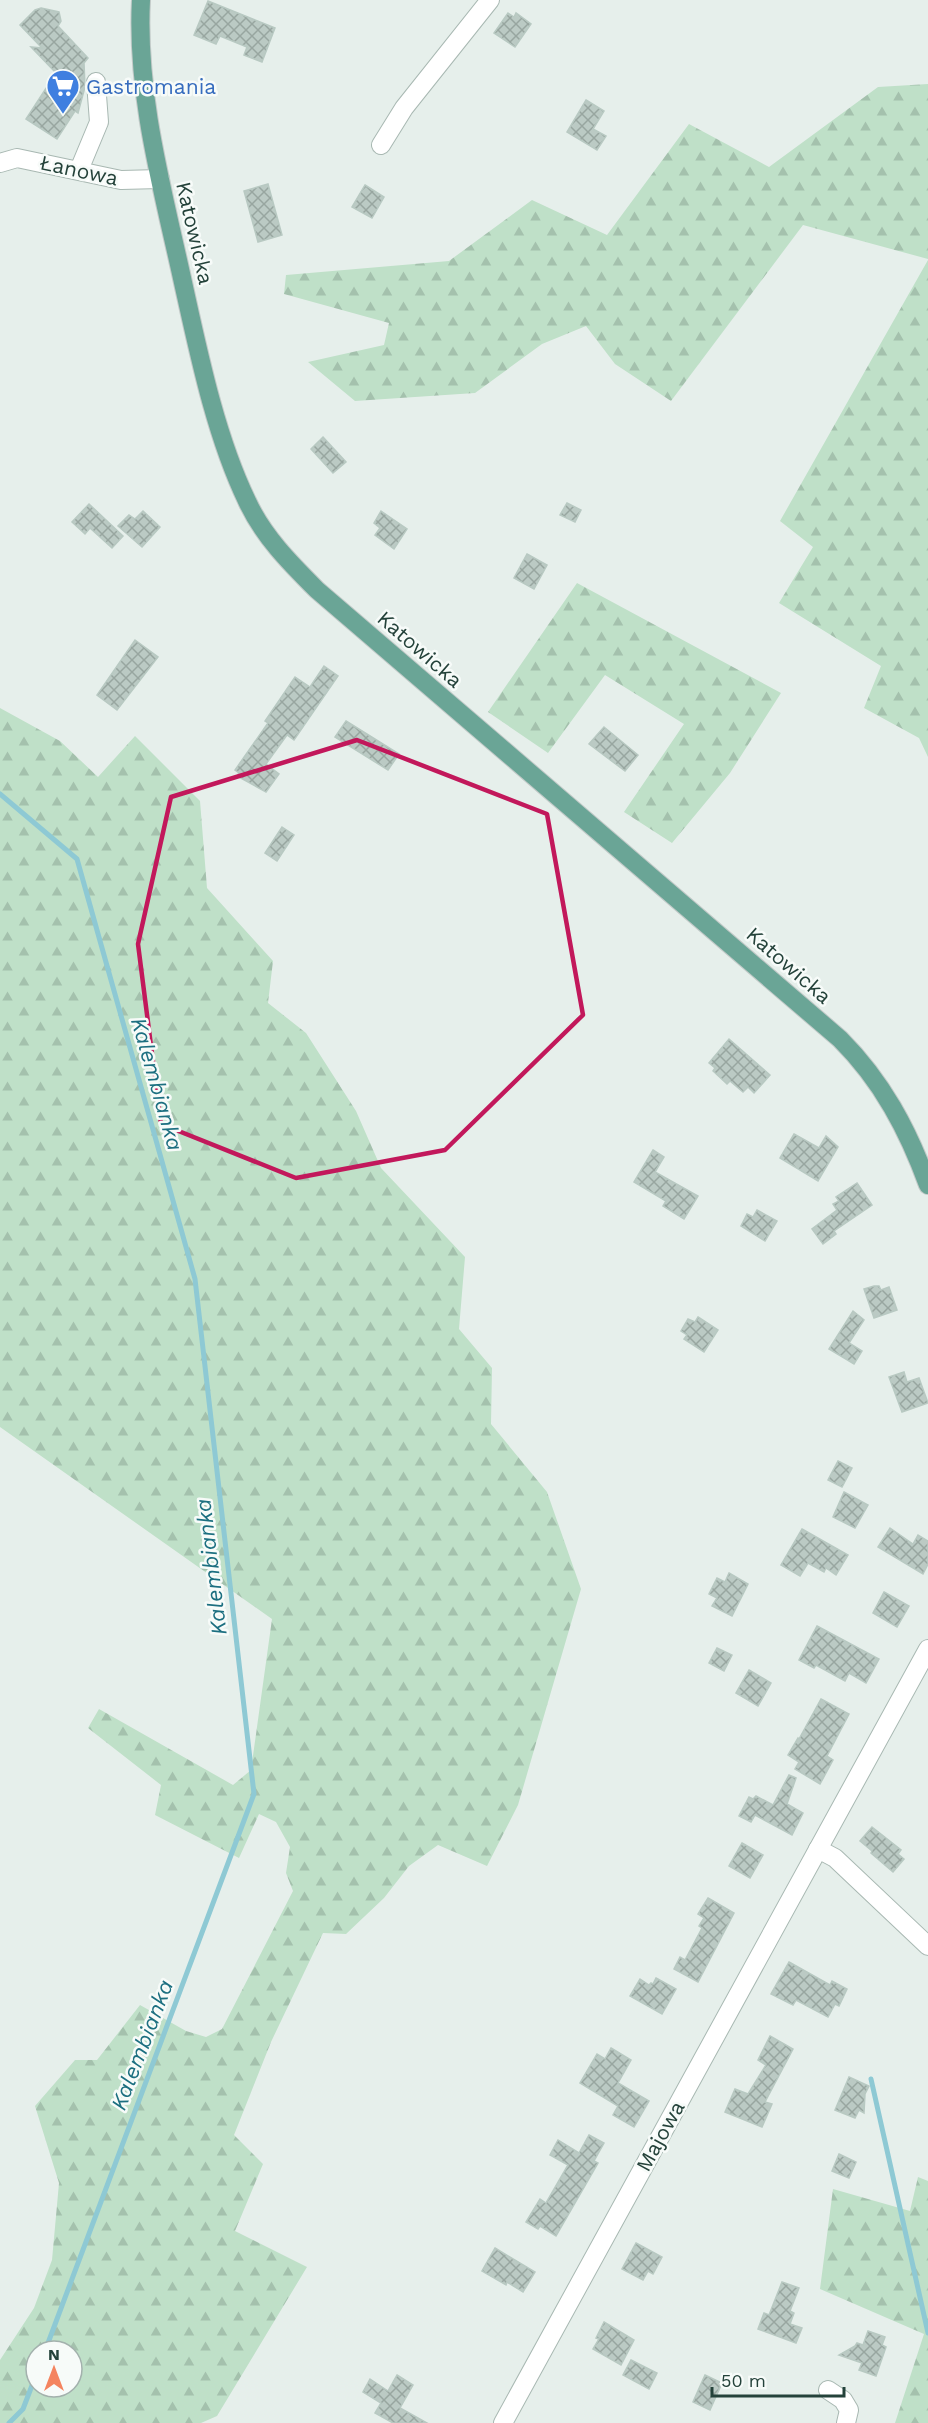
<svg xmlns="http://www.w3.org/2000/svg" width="928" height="2423" viewBox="0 0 928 2423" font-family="'Work Sans',sans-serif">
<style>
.forest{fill:url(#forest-firs);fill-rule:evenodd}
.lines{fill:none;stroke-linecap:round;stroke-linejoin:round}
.stream{stroke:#8ec9d4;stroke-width:5}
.building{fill:url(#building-cross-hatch);stroke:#b8c9c2;stroke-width:1.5}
.minor-casing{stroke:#a8b8b2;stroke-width:20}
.major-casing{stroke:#c2cac8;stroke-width:20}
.minor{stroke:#fff;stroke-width:18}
.major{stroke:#6aa596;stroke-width:18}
.marked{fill:none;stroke:#c2185b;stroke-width:4.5;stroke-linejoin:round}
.labels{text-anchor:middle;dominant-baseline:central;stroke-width:5;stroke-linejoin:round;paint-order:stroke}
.shop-label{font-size:21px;fill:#366cbe;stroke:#f7fbf9;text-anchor:start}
.street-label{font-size:21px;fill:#24423a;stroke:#f7fbf9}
.water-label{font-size:22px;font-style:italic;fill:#1c6f80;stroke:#f7fbf9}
</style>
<defs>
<pattern id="forest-firs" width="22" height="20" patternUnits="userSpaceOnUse" patternTransform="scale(1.5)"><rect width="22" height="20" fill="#bfe0c8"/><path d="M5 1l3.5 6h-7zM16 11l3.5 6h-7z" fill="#a4c1ad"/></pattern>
<pattern id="building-cross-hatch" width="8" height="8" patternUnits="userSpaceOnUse" patternTransform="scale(1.5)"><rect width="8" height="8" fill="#bbcac4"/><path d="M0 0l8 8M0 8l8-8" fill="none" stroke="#98a6a0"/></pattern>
</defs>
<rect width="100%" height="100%" fill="#e6efeb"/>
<g class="forest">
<path d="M 928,84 L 928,259 L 803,225 L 671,401 L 615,364 L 586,326 L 542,344 L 475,393 L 355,401 L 308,362 L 384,345 L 389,323 L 284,294 L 286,275 L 449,261 L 532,200 L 607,235 L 689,124 L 769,167 L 878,87 Z"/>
<path d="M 928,260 L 928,757 L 919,738 L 864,708 L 881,666 L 779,603 L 813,547 L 780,521 Z"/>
<path d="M 577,583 L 781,693 L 730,773 L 672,843 L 624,812 L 684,724 L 605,675 L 548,753 L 488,712 Z"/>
<path d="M 0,708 L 60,741 L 98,777 L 135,736 L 200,801 L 207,888 L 273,961 L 268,1003 L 306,1033 L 356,1111 L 381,1168 L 465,1257 L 459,1329 L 492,1368 L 491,1424 L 547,1492 L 581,1589 L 518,1805 L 487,1866 L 438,1845 L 409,1866 L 384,1898 L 346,1934 L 323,1933 L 271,2042 L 234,2135 L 263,2164 L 235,2231 L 307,2267 L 217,2416 L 201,2423 L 0,2423 L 0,2360 L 34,2308 L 52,2260 L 59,2183 L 35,2106 L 75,2060 L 97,2060 L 140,2005 L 186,2031 L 206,2037 L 222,2029 L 293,1891 L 286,1873 L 290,1847 L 276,1822 L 259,1814 L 239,1858 L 155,1815 L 161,1785 L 88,1728 L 99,1709 L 233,1785 L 251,1770 L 272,1619 L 0,1427 ZM 36,2351 L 72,2351 L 72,2387 L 36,2387 Z"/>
<path d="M 918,2177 L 928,2181 L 928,2423 L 895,2423 L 924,2334 L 820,2289 L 833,2189 L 910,2211 Z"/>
</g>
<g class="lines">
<g class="stream">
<path d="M 0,794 L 77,859 L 195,1279 L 254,1794 L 45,2351"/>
<path d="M 871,2079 L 928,2333"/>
<path d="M 9,2423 L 23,2409 L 36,2375"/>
</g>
</g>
<g class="building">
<path d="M 208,1 L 275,28 L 262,62 L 244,55 L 247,47 L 220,36 L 216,44 L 194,35 Z"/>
<path d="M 41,8 L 59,12 L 61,21 L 58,26 L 88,58 L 84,63 L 85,87 L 78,113 L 75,111 L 57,139 L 26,119 L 56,73 L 31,47 L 42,48 L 20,25 L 35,10 Z"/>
<path d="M 508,13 L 514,17 L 516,13 L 531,24 L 515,47 L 494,33 Z"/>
<path d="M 586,100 L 604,111 L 593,129 L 606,136 L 597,150 L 567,132 Z"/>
<path d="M 268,184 L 282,235 L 258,242 L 244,191 Z"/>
<path d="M 365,185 L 384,197 L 372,218 L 352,207 Z"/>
<path d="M 323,437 L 346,462 L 333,473 L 311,449 Z"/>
<path d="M 567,503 L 581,510 L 575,522 L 560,515 Z"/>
<path d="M 89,504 L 123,536 L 112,548 L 90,528 L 85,534 L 72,522 Z"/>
<path d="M 143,511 L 160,527 L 142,547 L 118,526 L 129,515 L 135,519 Z"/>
<path d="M 381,511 L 407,529 L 394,549 L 375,535 L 380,528 L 374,523 Z"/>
<path d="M 527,554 L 547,565 L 534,589 L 514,578 Z"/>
<path d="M 135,640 L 158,657 L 117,710 L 97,695 Z"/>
<path d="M 324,666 L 338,676 L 294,740 L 287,735 L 266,764 L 279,774 L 266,792 L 237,776 L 239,773 L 235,770 L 268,723 L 265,721 L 295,677 L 310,687 Z"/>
<path d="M 346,721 L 399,754 L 388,770 L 335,737 Z"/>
<path d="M 604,727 L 638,755 L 625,771 L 589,744 Z"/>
<path d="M 282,827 L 294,835 L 277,861 L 265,853 Z"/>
<path d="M 729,1039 L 770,1075 L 754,1093 L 748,1087 L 743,1092 L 730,1081 L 727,1084 L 713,1071 L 715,1068 L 709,1063 Z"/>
<path d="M 794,1134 L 819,1148 L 826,1136 L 838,1147 L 818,1181 L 780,1158 Z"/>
<path d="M 653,1150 L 664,1157 L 655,1172 L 698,1196 L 684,1219 L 663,1206 L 666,1201 L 634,1182 Z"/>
<path d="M 857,1183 L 872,1205 L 834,1231 L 836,1234 L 823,1244 L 812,1229 L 837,1210 L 833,1204 L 839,1201 L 836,1197 Z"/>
<path d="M 757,1210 L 777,1221 L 765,1241 L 741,1226 L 747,1214 L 753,1217 Z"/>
<path d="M 874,1286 L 879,1286 L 881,1290 L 889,1287 L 897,1310 L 874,1318 L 864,1289 Z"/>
<path d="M 853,1311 L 864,1320 L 849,1343 L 862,1351 L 854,1364 L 829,1349 Z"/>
<path d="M 698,1317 L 718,1330 L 704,1352 L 684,1339 L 687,1335 L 681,1331 L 688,1319 L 695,1322 Z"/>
<path d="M 904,1372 L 907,1382 L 919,1378 L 928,1403 L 902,1412 L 889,1377 Z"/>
<path d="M 838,1461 L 852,1468 L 842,1487 L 828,1480 Z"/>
<path d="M 844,1492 L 868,1505 L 855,1528 L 833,1517 Z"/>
<path d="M 890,1528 L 913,1544 L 918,1535 L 928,1541 L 928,1564 L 923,1574 L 878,1547 Z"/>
<path d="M 802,1529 L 848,1555 L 836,1575 L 826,1568 L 824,1572 L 808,1563 L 800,1576 L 781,1565 Z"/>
<path d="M 729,1573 L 748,1584 L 732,1616 L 712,1606 L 717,1598 L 709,1594 L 717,1578 L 725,1582 Z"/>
<path d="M 884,1592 L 909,1606 L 897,1627 L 873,1613 Z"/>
<path d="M 817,1626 L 879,1659 L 866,1683 L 849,1673 L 845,1681 L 816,1665 L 814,1668 L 799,1660 Z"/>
<path d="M 717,1648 L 732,1655 L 724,1671 L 709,1663 Z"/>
<path d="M 749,1670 L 771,1683 L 758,1706 L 736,1693 Z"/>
<path d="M 821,1699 L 849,1714 L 827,1756 L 833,1760 L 820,1784 L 795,1769 L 799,1762 L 788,1755 L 798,1738 L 799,1739 Z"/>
<path d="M 789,1775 L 796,1778 L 787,1804 L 803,1813 L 792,1835 L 755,1815 L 751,1822 L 739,1816 L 749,1797 L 753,1799 L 756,1796 L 773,1805 Z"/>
<path d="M 872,1827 L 901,1850 L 898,1854 L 904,1859 L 893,1872 L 871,1853 L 872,1851 L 860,1841 Z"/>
<path d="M 742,1843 L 763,1855 L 750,1878 L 729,1866 Z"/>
<path d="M 708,1898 L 734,1913 L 698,1982 L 674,1969 L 680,1957 L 685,1960 L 702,1928 L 699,1926 L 704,1918 L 698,1914 Z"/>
<path d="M 789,1962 L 830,1985 L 832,1981 L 847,1989 L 839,2006 L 835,2004 L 828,2017 L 796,2000 L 793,2005 L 771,1994 Z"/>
<path d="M 656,1978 L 676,1989 L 662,2014 L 630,1996 L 640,1979 L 649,1985 L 651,1983 L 653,1984 Z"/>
<path d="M 770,2036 L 793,2049 L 765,2102 L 772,2104 L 762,2127 L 725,2112 L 735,2089 L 748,2094 L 766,2065 L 758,2060 Z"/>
<path d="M 611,2048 L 631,2060 L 618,2083 L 649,2101 L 634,2127 L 613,2115 L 618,2106 L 580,2083 L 597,2054 L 605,2059 Z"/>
<path d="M 849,2077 L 869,2086 L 865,2094 L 864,2113 L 859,2110 L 855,2118 L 835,2110 Z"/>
<path d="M 589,2135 L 604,2143 L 594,2161 L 598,2163 L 556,2236 L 540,2226 L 538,2229 L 526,2222 L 540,2199 L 546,2203 L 568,2165 L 550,2155 L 558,2140 L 579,2153 Z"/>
<path d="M 839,2154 L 856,2162 L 849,2178 L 832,2171 Z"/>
<path d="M 636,2243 L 662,2257 L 653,2274 L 648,2271 L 643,2280 L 622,2269 Z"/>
<path d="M 495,2248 L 535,2272 L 523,2292 L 507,2282 L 506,2285 L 482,2271 Z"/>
<path d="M 782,2282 L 799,2288 L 790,2311 L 794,2313 L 790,2324 L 802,2328 L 796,2343 L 758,2329 L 764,2313 L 769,2315 Z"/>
<path d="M 604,2322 L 634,2340 L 621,2365 L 593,2349 L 599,2339 L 596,2338 Z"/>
<path d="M 868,2331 L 885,2337 L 882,2345 L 886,2347 L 876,2376 L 859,2370 L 862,2363 L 839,2355 L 855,2346 L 857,2343 L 863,2345 Z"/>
<path d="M 631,2360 L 657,2373 L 649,2389 L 623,2375 Z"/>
<path d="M 397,2375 L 413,2385 L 400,2408 L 427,2423 L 393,2423 L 375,2413 L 381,2403 L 363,2392 L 370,2379 L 388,2391 Z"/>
<path d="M 705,2375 L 722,2383 L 710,2410 L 693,2402 Z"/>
</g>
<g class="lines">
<g class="minor-casing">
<g id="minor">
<path d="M 381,145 L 404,108 L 490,0"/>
<path d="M 0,163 L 17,158 L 121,180 L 160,179"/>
<path d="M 79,170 L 99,122 L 96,82"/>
<path d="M 818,1849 L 835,1858 L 928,1946"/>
<path d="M 828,2390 L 843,2400 L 849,2410 L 846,2423"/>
<path d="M 503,2423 L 928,1649"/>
</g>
</g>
<g class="major-casing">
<path id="major" d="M 141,0 C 136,94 162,187 182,278 C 198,350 215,435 247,501 C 263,536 290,563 317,590 L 840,1039 C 882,1081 908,1130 928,1185"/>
</g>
<use href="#minor" class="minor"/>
<use href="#major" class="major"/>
</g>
<path class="marked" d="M 357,740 L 547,814 L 583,1015 L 445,1150 L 296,1178 L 161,1124 L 138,944 L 171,797 Z"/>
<defs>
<g id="supermarket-pin" transform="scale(1.725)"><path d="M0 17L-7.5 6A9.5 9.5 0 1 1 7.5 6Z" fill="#3f7fe0" stroke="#f7fbf9"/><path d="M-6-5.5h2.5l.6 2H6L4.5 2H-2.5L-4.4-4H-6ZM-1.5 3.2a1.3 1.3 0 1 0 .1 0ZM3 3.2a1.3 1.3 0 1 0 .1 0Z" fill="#fff"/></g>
</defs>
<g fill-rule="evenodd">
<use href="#supermarket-pin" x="63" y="86"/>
</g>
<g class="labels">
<g class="shop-label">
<text x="86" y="86">Gastromania</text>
</g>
<g class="street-label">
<text transform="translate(79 170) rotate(12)">Łanowa</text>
<text transform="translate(195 233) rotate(77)">Katowicka</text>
<text transform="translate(420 649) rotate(41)">Katowicka</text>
<text transform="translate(789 965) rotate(41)">Katowicka</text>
<text transform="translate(660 2136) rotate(-61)">Majowa</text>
</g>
<g class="water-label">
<text transform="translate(157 1084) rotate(74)">Kalembianka</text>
<text transform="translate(211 1567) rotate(-97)">Kalembianka</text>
<text transform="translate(142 2045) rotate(-69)">Kalembianka</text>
</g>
</g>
<g transform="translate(54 2369)"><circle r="28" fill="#f7fbf9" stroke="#a3b1ad" stroke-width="1.5"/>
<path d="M0-4.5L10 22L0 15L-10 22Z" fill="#f4845f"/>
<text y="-9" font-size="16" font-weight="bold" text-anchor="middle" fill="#24423a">N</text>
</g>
<path d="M712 2387v9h132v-9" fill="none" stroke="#24423a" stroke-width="3"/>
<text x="721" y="2387" font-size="18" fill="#24423a" stroke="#f7fbf9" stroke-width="4.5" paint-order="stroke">50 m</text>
</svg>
